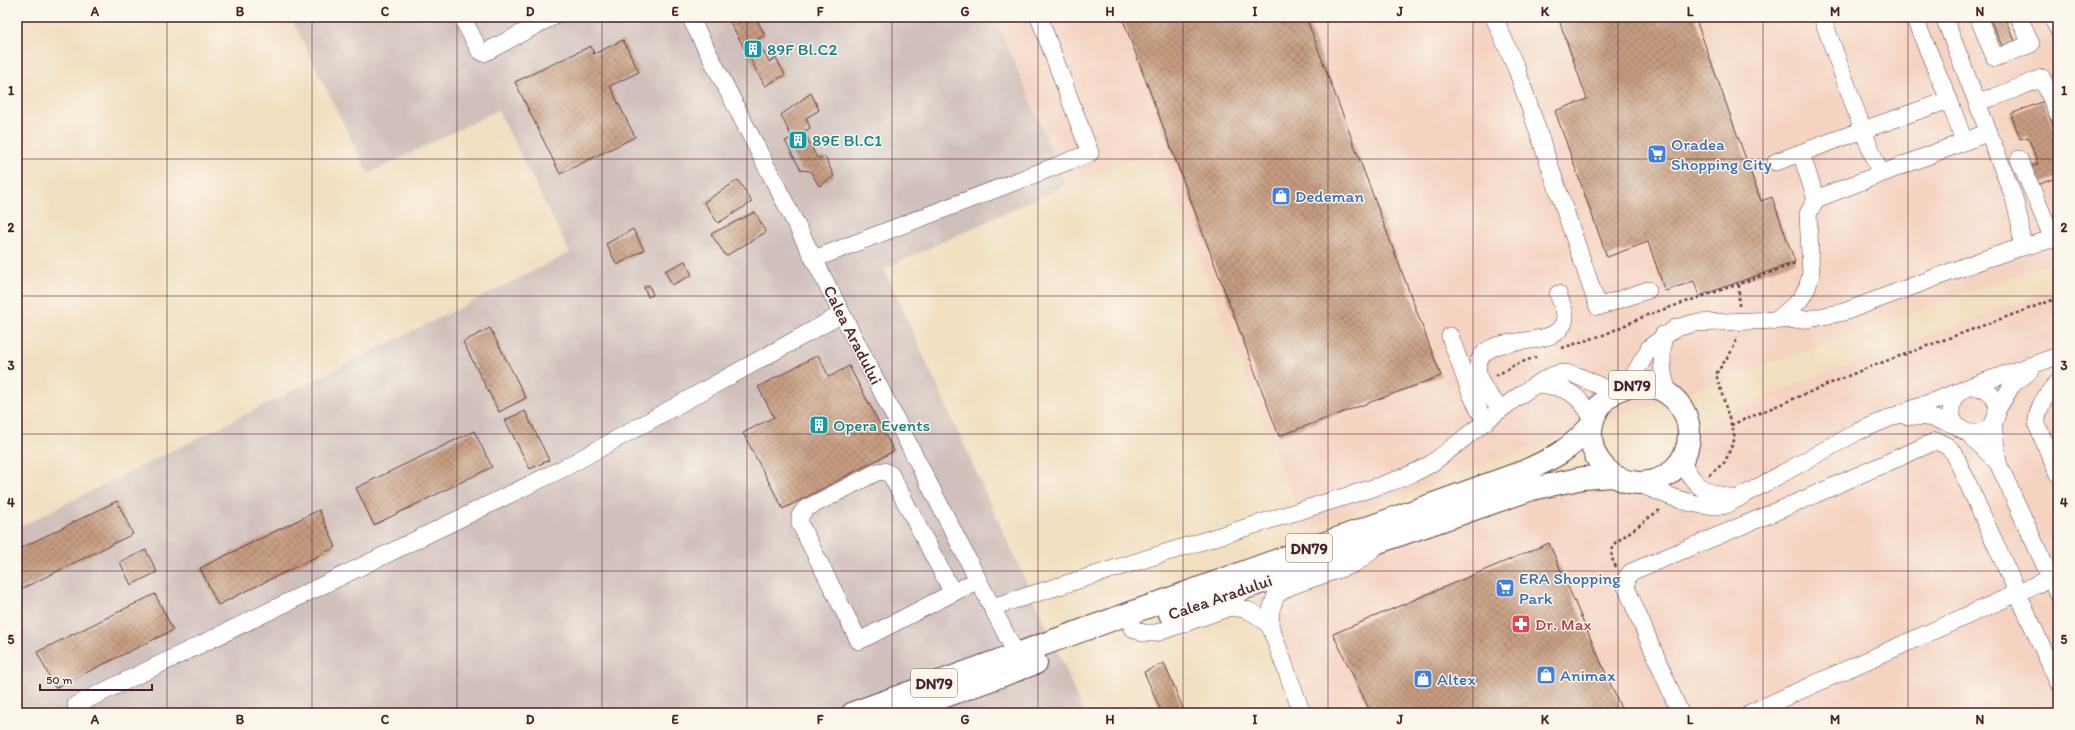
<svg xmlns="http://www.w3.org/2000/svg" width="2075" height="730" viewBox="0 0 2075 730" font-family="Itim,sans-serif">
<style>
.built{fill:#f4d3c1}
.industrial{fill:#d0c0bc}
.building{fill:url(#building-cross-hatch)}
.lines{fill:none;stroke-linecap:round;stroke-linejoin:round}
.minor-casing{stroke:#633c42;stroke-width:18}
.highway-casing{stroke:#633c42;stroke-width:24}
.path{stroke:#633c42;stroke-width:2.5;stroke-dasharray:3 3;stroke-linecap:butt}
.minor{stroke:#fff;stroke-width:17}
.highway{stroke:#fff;stroke-width:22}
.grid{fill:none;stroke:#4a1f2b;stroke-width:1;stroke-opacity:0.55}
.labels{text-anchor:middle;dominant-baseline:central;stroke-width:3;stroke-linejoin:round;paint-order:stroke}
.shield{fill:#fbf7ec;stroke:#7f6065;stroke-width:1}
.shield-label{font-size:16px;font-weight:bold;fill:#4a1f2b}
.culture-label{font-size:17px;fill:#0d838f;stroke:#fbf7ec;text-anchor:start}
.shop-label{font-size:17px;fill:#366cbe;stroke:#fbf7ec;text-anchor:start}
.street-label{font-size:17px;fill:#4a1f2b;stroke:#fbf7ec}
.health-label{font-size:17px;fill:#be3a42;stroke:#fbf7ec;text-anchor:start}
.neatline{fill:none;stroke:#4a1f2b;stroke-width:1.5}
.grid-label{font-size:13px;text-anchor:middle;font-weight:bold;fill:#4a1f2b}
</style>
<defs>
<pattern id="building-cross-hatch" width="8" height="8" patternUnits="userSpaceOnUse"><rect width="8" height="8" fill="#c69c80"/><path d="M0 0l8 8M0 8l8-8" fill="none" stroke="#a37f69"/></pattern>
</defs>
<rect width="100%" height="100%" fill="#fbf7ec"/>
<filter id="ink" filterUnits="userSpaceOnUse"><feTurbulence type="fractalNoise" baseFrequency=".025" numOctaves="2"/><feDisplacementMap in="SourceGraphic" scale="8" xChannelSelector="R" yChannelSelector="G"/><feConvolveMatrix kernelMatrix="1 2 1 2 8 2 1 2 1" color-interpolation-filters="sRGB"/></filter>
<filter id="wash" filterUnits="userSpaceOnUse"><feTurbulence type="fractalNoise" baseFrequency=".012" numOctaves="4" result="noise"/><feDisplacementMap in="SourceGraphic" scale="16" xChannelSelector="R" yChannelSelector="G"/><feGaussianBlur stdDeviation="0.9" result="paint"/><feColorMatrix in="noise" values="0 0 0 0 0 0 0 0 0 0 0 0 0 0 0 0 0 1.4 0 .05"/><feComposite in="paint" operator="in"/></filter>
<g filter="url(#wash)">
<rect width="100%" height="100%" fill="#f2dfc1"/>
<g class="built">
<path d="M 995,17 L 2058,17 L 2058,260 L 1305,529 L 1157,151 L 1066,185 Z"/>
<path d="M 2058,288 L 2058,713 L 1301,713 L 1253,585 L 1532,489 L 1614,476 L 1637,483 L 1660,479 L 1671,473 L 1682,462 L 1701,430 L 1713,421 L 1727,414 L 1796,384 Z"/>
</g>
<path class="industrial" d="M 291,17 L 995,17 L 1066,185 L 884,269 L 1064,666 L 1083,713 L 17,713 L 17,528 L 570,253 L 498,110 L 368,174 Z"/>
<g id="blocks">
<g class="building">
<path d="M 741,17 L 755,17 L 765,35 L 757,40 L 769,62 L 776,58 L 785,75 L 765,86 L 730,22 Z"/>
<path d="M 1122,17 L 1306,17 L 1441,376 L 1279,436 Z"/>
<path d="M 1558,17 L 1695,17 L 1761,201 L 1772,197 L 1795,262 L 1699,296 L 1694,281 L 1665,291 L 1648,242 L 1607,257 L 1555,111 L 1587,99 Z"/>
<path d="M 1989,17 L 2004,17 L 2015,41 L 2002,46 Z"/>
<path d="M 623,40 L 639,72 L 610,86 L 635,137 L 560,174 L 515,82 L 591,46 L 594,54 Z"/>
<path d="M 811,93 L 819,110 L 806,118 L 810,128 L 804,132 L 817,158 L 825,157 L 834,176 L 819,186 L 810,171 L 801,170 L 785,141 L 792,138 L 781,115 Z"/>
<path d="M 2044,101 L 2058,140 L 2058,177 L 2032,187 L 2025,169 L 2038,164 L 2028,137 L 2020,139 L 2011,114 Z"/>
<path d="M 738,180 L 752,202 L 718,223 L 704,202 Z"/>
<path d="M 755,212 L 766,232 L 726,256 L 711,234 Z"/>
<path d="M 633,229 L 644,250 L 617,265 L 606,244 Z"/>
<path d="M 685,261 L 692,275 L 672,285 L 665,271 Z"/>
<path d="M 649,285 L 653,295 L 648,297 L 644,287 Z"/>
<path d="M 490,328 L 526,398 L 499,412 L 463,342 Z"/>
<path d="M 818,355 L 829,377 L 849,366 L 894,451 L 783,509 L 743,433 L 774,417 L 758,387 Z"/>
<path d="M 525,411 L 549,460 L 530,469 L 505,420 Z"/>
<path d="M 474,431 L 492,467 L 374,525 L 356,488 Z"/>
<path d="M 117,501 L 133,534 L 17,591 L 17,550 Z"/>
<path d="M 319,510 L 336,547 L 218,605 L 200,568 Z"/>
<path d="M 1549,543 L 1623,713 L 1371,713 L 1333,634 Z"/>
<path d="M 146,550 L 157,572 L 131,585 L 120,562 Z"/>
<path d="M 155,594 L 173,630 L 55,688 L 37,652 Z"/>
<path d="M 1164,663 L 1185,713 L 1162,713 L 1144,672 Z"/>
</g>
</g>
</g>
<g filter="url(#ink)">
<use href="#blocks" fill-opacity="0" stroke="#633c42" stroke-width="1"/>
<g class="lines">
<g class="minor-casing">
<g id="minor">
<path d="M 462,17 L 479,50 L 484,53 L 552,17"/>
<path d="M 690,17 L 1016,654"/>
<path d="M 1494,17 L 1517,70 L 1598,307 L 1648,290"/>
<path d="M 1944,17 L 2014,198 L 2020,223 L 2022,247"/>
<path d="M 1978,17 L 1995,58 L 2031,44 L 2019,17"/>
<path d="M 2052,17 L 2058,29"/>
<path d="M 1949,100 L 1964,141"/>
<path d="M 1978,101 L 1995,97 L 2042,78 L 2058,114"/>
<path d="M 1801,153 L 1816,199"/>
<path d="M 2019,159 L 2053,239"/>
<path d="M 1776,162 L 1863,130 L 1822,17"/>
<path d="M 1880,173 L 1863,130 L 1949,100 L 1914,17"/>
<path d="M 814,259 L 1090,153 L 1039,17"/>
<path d="M 1776,321 L 1800,300 L 1807,288 L 1811,274 L 1808,214 L 1816,199 L 1989,132"/>
<path d="M 1663,335 C 1662,356 1660,373 1669,393"/>
<path d="M 1450,336 L 1471,394 L 1485,422"/>
<path d="M 2058,382 C 2047,393 2036,409 2037,425 L 2058,474"/>
<path d="M 1538,384 C 1567,387 1578,393 1593,419"/>
<path d="M 1628,385 L 1650,347 L 1676,328 L 1694,323 L 1809,319 L 1844,312 L 1985,259 L 2022,247 L 2058,238"/>
<circle cx="1974" cy="410" r="23"/>
<path d="M 1969,387 L 2058,356"/>
<path d="M 1501,409 C 1490,397 1471,377 1480,359 C 1492,333 1549,349 1562,326 C 1569,316 1562,305 1558,294"/>
<path d="M 1997,410 L 2012,385 L 2030,371"/>
<path d="M 1906,416 C 1925,416 1939,418 1957,426"/>
<path d="M 1993,423 L 1998,463 L 2058,594"/>
<path d="M 1968,433 L 1998,463"/>
<path d="M 1682,462 C 1697,491 1706,493 1737,499"/>
<path d="M 1637,483 C 1665,494 1696,510 1726,505 L 1857,432 L 1892,417 L 1958,392"/>
<path d="M 953,593 L 891,475 L 884,471 L 877,472 L 805,509 L 800,516 L 800,524 L 859,641 L 978,580"/>
<path d="M 992,607 L 1382,485 C 1399,479 1417,473 1432,463 C 1456,447 1539,373 1562,373 C 1579,373 1597,386 1613,392"/>
<path d="M 1132,628 L 1143,633 L 1156,633 L 1228,608 C 1246,606 1257,614 1270,626"/>
<path d="M 76,705 L 566,467 L 842,314"/>
<path d="M 1302,713 L 1270,626 L 1271,610 L 1276,595 L 1291,586 L 1354,564 L 1364,557 L 1377,545"/>
<path d="M 1680,713 L 1626,587 L 1627,577 L 1631,572 L 1782,509 L 1936,441 L 1947,446 L 1954,453 L 2058,682"/>
<path d="M 1750,713 L 2051,578"/>
</g>
</g>
<g class="highway-casing">
<g id="highway">
<circle cx="1640" cy="434" r="49"/>
<path d="M 1170,614 L 1532,489 L 1583,478 L 1614,476"/>
<path d="M 853,713 L 1525,471 C 1554,458 1569,450 1591,426"/>
<path d="M 899,713 L 1036,663"/>
</g>
</g>
<g class="path">
<path d="M 1739,306 L 1739,284 L 1796,263"/>
<path d="M 1562,348 L 1606,334 L 1647,315 L 1739,284"/>
<path d="M 1496,376 L 1514,365 L 1536,357"/>
<path d="M 1731,425 L 1867,368 L 2058,298"/>
<path d="M 1709,475 L 1725,462 L 1735,438 L 1716,374 L 1733,349 L 1737,337"/>
<path d="M 1616,567 C 1611,558 1610,553 1615,543 L 1661,509"/>
</g>
<use href="#minor" class="minor"/>
<use href="#highway" class="highway"/>
</g>
</g>
<path class="grid" d="M 167,17 L 167,713M 312,17 L 312,713M 457,17 L 457,713M 602,17 L 602,713M 747,17 L 747,713M 892,17 L 892,713M 1038,17 L 1038,713M 1183,17 L 1183,713M 1328,17 L 1328,713M 1473,17 L 1473,713M 1618,17 L 1618,713M 1763,17 L 1763,713M 1908,17 L 1908,713M 17,159 L 2058,159M 17,296 L 2058,296M 17,434 L 2058,434M 17,571 L 2058,571"/>
<defs>
<g id="building-square" transform="scale(1)"><rect x="-9" y="-9" width="18" height="18" rx="4" fill="#0f9aa8" stroke="#fbf7ec"/><path d="M-4-6H4V6H1V3H-1V6H-4ZM-2.5-4.3h1.7v1.8h-1.7ZM.8-4.3h1.7v1.8H.8ZM-2.5-1h1.7V.8h-1.7ZM.8-1h1.7V.8H.8Z" fill="#fff"/></g>
<g id="supermarket-square" transform="scale(1)"><rect x="-9" y="-9" width="18" height="18" rx="4" fill="#3f7fe0" stroke="#fbf7ec"/><path d="M-6-5.5h2.5l.6 2H6L4.5 2H-2.5L-4.4-4H-6ZM-1.5 3.2a1.3 1.3 0 1 0 .1 0ZM3 3.2a1.3 1.3 0 1 0 .1 0Z" fill="#fff"/></g>
<g id="shop-square" transform="scale(1)"><rect x="-9" y="-9" width="18" height="18" rx="4" fill="#3f7fe0" stroke="#fbf7ec"/><path d="M-5-2.5h2.3a2.7 3.5 0 0 1 5.4 0H5L5.5 6h-11ZM-1.5-2.5h3a1.5 2.3 0 0 0-3 0Z" fill="#fff"/></g>
<g id="pharmacy-square" transform="scale(1)"><rect x="-9" y="-9" width="18" height="18" rx="4" fill="#e0444e" stroke="#fbf7ec"/><path d="M-2-6h4v4h4v4h-4v4h-4v-4h-4v-4h4Z" fill="#fff"/></g>
</defs>
<g fill-rule="evenodd">
<use href="#building-square" x="753" y="49"/>
<use href="#building-square" x="798" y="140"/>
<use href="#supermarket-square" x="1657" y="154"/>
<use href="#shop-square" x="1281" y="196"/>
<use href="#building-square" x="819" y="425"/>
<use href="#supermarket-square" x="1505" y="588"/>
<use href="#pharmacy-square" x="1521" y="624"/>
<use href="#shop-square" x="1546" y="675"/>
<use href="#shop-square" x="1423" y="679"/>
</g>
<g class="labels">
<g class="shield">
<rect x="1609" y="371" width="46" height="28" rx="3"/>
<rect x="1286" y="534" width="46" height="28" rx="3"/>
<rect x="911" y="669" width="46" height="28" rx="3"/>
</g>
<g class="shield-label">
<text x="1632" y="385">DN79</text>
<text x="1309" y="548">DN79</text>
<text x="934" y="683">DN79</text>
</g>
<g class="culture-label">
<text x="767" y="49">89F Bl.C2</text>
<text x="812" y="140">89E Bl.C1</text>
<text x="833" y="425">Opera Events</text>
</g>
<g class="shop-label">
<text x="1671" y="144">Oradea<tspan x="1671" dy="20">Shopping City</tspan></text>
<text x="1295" y="196">Dedeman</text>
<text x="1519" y="578">ERA Shopping<tspan x="1519" dy="20">Park</tspan></text>
<text x="1560" y="675">Animax</text>
<text x="1437" y="679">Altex</text>
</g>
<g class="street-label">
<text transform="translate(853 335) rotate(63)">Calea Aradului</text>
<text transform="translate(1220 597) rotate(-19)">Calea Aradului</text>
</g>
<g class="health-label">
<text x="1535" y="624">Dr. Max</text>
</g>
</g>
<rect width="2075" height="730" fill="none" stroke="#fbf7ec" stroke-width="44"/>
<path d="M40 684v6h112v-6" fill="none" stroke="#4a1f2b" stroke-width="2"/>
<text x="46" y="684" font-size="12" fill="#4a1f2b" stroke="#fbf7ec" stroke-width="3" paint-order="stroke">50 m</text>
<rect x="22" y="22" width="2031" height="686" class="neatline"/>
<g class="grid-label">
<text x="95" y="16">A</text>
<text x="240" y="16">B</text>
<text x="385" y="16">C</text>
<text x="530" y="16">D</text>
<text x="675" y="16">E</text>
<text x="820" y="16">F</text>
<text x="965" y="16">G</text>
<text x="1110" y="16">H</text>
<text x="1255" y="16">I</text>
<text x="1400" y="16">J</text>
<text x="1545" y="16">K</text>
<text x="1690" y="16">L</text>
<text x="1835" y="16">M</text>
<text x="1980" y="16">N</text>
<text x="11" y="95">1</text>
<text x="2064" y="95">1</text>
<text x="11" y="232">2</text>
<text x="2064" y="232">2</text>
<text x="11" y="370">3</text>
<text x="2064" y="370">3</text>
<text x="11" y="507">4</text>
<text x="2064" y="507">4</text>
<text x="11" y="644">5</text>
<text x="2064" y="644">5</text>
<text x="95" y="724">A</text>
<text x="240" y="724">B</text>
<text x="385" y="724">C</text>
<text x="530" y="724">D</text>
<text x="675" y="724">E</text>
<text x="820" y="724">F</text>
<text x="965" y="724">G</text>
<text x="1110" y="724">H</text>
<text x="1255" y="724">I</text>
<text x="1400" y="724">J</text>
<text x="1545" y="724">K</text>
<text x="1690" y="724">L</text>
<text x="1835" y="724">M</text>
<text x="1980" y="724">N</text>
</g>
</svg>
